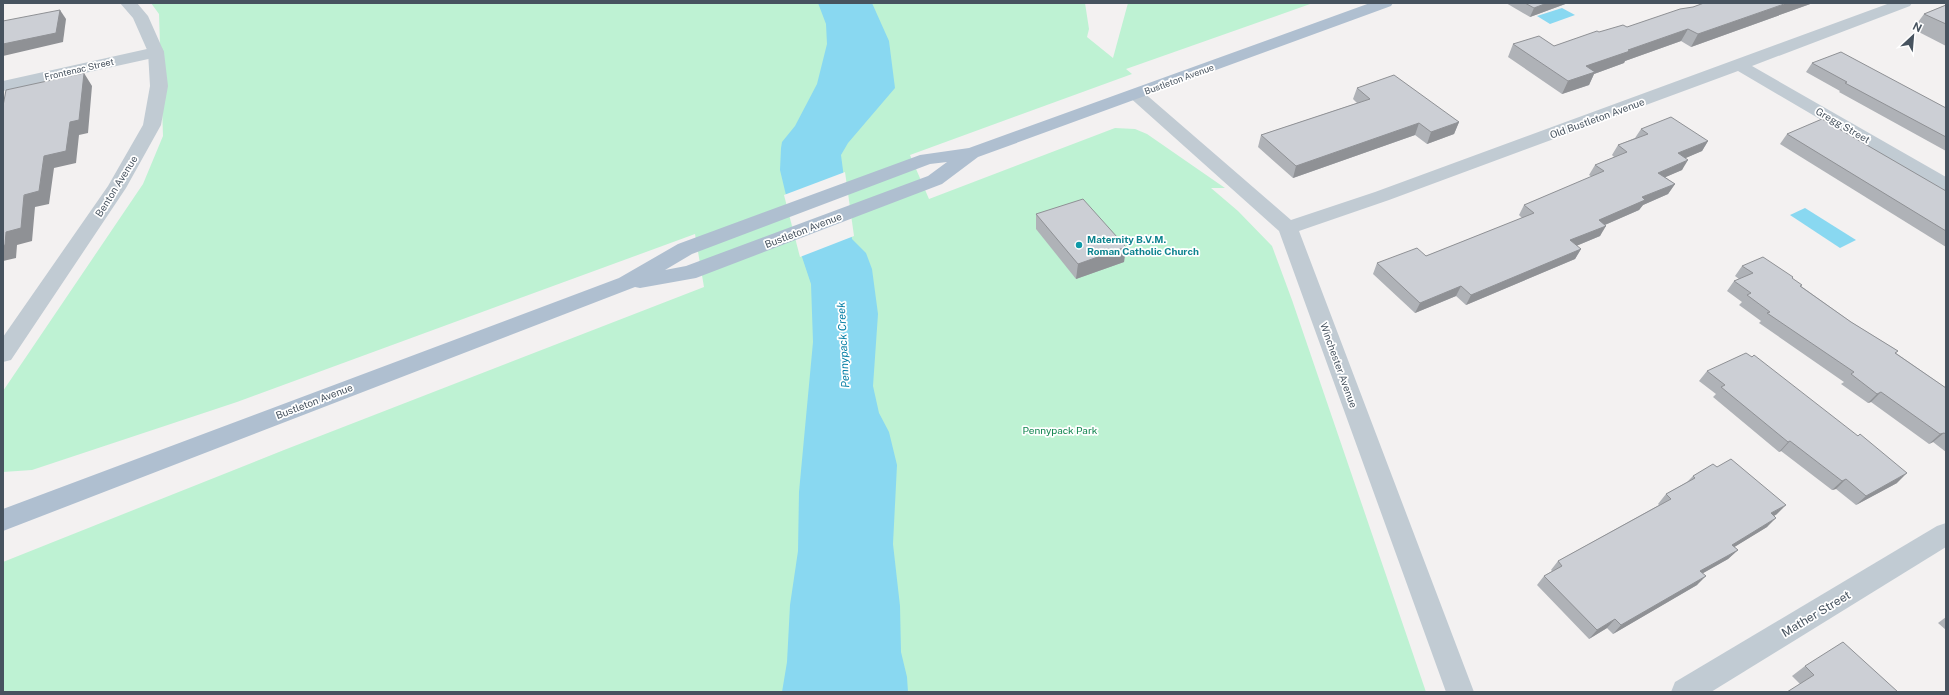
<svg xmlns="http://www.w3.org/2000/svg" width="1949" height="695" viewBox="0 0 1949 695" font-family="'Public Sans',sans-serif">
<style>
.green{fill:#bef2d3}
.water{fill:#89d8f1}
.pier{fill:#f3f1f1}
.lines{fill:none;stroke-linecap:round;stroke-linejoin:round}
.minor{fill:#c1cbd3;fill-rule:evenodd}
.tertiary{fill:#c1cbd3;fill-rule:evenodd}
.primary{fill:#afbfd0;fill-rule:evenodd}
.wall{fill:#afb2b7}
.shaded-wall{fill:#8f9195}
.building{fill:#cccfd5;stroke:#8f9195}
.culture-dot{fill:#0f9aa8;stroke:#fff;stroke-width:1.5}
.labels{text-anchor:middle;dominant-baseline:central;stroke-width:3.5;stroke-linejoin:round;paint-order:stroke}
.far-street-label{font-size:9px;fill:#47535f;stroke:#fff}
.street-label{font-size:10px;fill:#47535f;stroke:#fff}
.culture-label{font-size:10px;font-weight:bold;fill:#0d838f;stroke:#fff;text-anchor:start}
.park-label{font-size:10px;fill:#138650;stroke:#fff}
.water-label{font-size:11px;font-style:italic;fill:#067fa5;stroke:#fff}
.near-street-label{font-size:12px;fill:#47535f;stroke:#fff}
</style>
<rect width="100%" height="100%" fill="#f3f1f1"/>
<path class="green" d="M 151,3 L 1085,3 L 1089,29 L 1087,37 L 1113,58 L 1128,3 L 1313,3 L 1126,69 L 1132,74 L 910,155 L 929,199 L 1115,128 L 1135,129 L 1147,134 L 1225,188 L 1211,188 L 1238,211 L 1272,246 L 1292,300 L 1426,692 L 3,692 L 3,562 L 284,450 L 704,287 L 695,234 L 237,402 L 32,470 L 3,472 L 3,391 L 143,184 L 163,136 L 159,14 Z"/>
<g class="water">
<path d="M 818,3 L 872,3 L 889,41 L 895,88 L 848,143 L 841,155 L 852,239 L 866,253 L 872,269 L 878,314 L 873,386 L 879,413 L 889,432 L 897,465 L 893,544 L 900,606 L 901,652 L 907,677 L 908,692 L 782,692 L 787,662 L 790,605 L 798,551 L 799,492 L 813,342 L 811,284 L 802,257 L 785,191 L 780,170 L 781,148 L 782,142 L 795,126 L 817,84 L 827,44 L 826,24 Z"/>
<path d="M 1562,8 L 1575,15 L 1550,24 L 1537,16 Z"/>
<path d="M 1805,208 L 1856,240 L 1840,248 L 1790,215 Z"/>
</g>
<path class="pier" d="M 845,172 L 854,236 L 800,257 L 784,195 Z"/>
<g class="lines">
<g class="minor">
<path d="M 1890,3 L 1912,3 L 1910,6 L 1752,66 L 1946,177 L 1946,191 L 1939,189 L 1738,71 L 1389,200 L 1299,231 L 1474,692 L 1446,692 L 1279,231 L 1127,95 L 1130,91 L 1136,90 L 1142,91 L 1291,220 L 1375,192 Z"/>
<path d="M 156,47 L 162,48 L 164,52 L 162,56 L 3,91 L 3,81 Z"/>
<path d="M 1946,523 L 1946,547 L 1711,692 L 1671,692 L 1675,682 L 1937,526 Z"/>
</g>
<path class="tertiary" d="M 120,3 L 137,3 L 148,16 L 164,52 L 168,86 L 161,125 L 126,188 L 11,360 L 3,362 L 3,337 L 108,186 L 143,125 L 150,86 L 148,52 L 133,18 Z"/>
<path class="primary" d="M 1370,3 L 1393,3 L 1391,6 L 978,157 L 942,184 L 696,278 L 640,288 L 635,287 L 3,531 L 3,509 L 619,278 L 678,244 L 920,155 L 969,148 ZM 947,162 L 928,176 L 686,266 L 665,270 L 692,254 L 930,164 Z"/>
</g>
<g class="wall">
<path d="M 1506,3 L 1568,3 L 1530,17 Z"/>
<path d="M 1813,3 L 1691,47 L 1681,41 L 1625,61 L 1624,63 L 1594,74 L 1589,85 L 1562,94 L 1508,57 L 1513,44 L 1554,46 L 1627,27 Z"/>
<path d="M 1946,5 L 1946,46 L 1913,29 L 1924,14 Z"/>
<path d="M 1812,63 L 1946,108 L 1946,151 L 1839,92 L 1840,91 L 1806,72 Z"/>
<path d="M 1357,88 L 1459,122 L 1454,134 L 1427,144 L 1415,135 L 1293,178 L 1258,147 L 1261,135 L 1357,103 L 1353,99 Z"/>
<path d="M 1641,129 L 1708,141 L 1702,151 L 1685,158 L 1682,170 L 1665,177 L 1675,184 L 1668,194 L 1643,205 L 1639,210 L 1605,225 L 1600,236 L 1576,246 L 1581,249 L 1575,259 L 1466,305 L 1456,296 L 1415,313 L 1373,274 L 1377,263 L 1426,256 L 1522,218 L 1519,215 L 1524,205 L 1592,177 L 1589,175 L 1595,165 L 1614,157 L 1612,155 L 1618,145 L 1635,138 Z"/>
<path d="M 1787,134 L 1946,191 L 1946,247 L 1780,144 Z"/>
<path d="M 1036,214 L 1126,247 L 1124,262 L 1076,279 L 1036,229 Z"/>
<path d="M 1742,266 L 1792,279 L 1801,286 L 1851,322 L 1898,351 L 1896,353 L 1946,388 L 1946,452 L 1933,442 L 1929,444 L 1871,402 L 1868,403 L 1841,384 L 1844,382 L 1759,323 L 1761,321 L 1739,305 L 1742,302 L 1727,291 L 1734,281 L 1739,279 L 1735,276 Z"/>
<path d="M 1707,371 L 1897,483 L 1856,505 L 1836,489 L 1832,490 L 1781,451 L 1779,452 L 1713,397 L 1716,394 L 1699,381 Z"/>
<path d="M 1693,476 L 1777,514 L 1774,516 L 1767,527 L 1734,547 L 1738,550 L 1728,559 L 1703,573 L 1697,585 L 1613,634 L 1607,628 L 1589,639 L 1537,585 L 1544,576 L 1552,571 L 1551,570 L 1558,561 L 1659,505 L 1658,504 L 1666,494 L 1687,482 Z"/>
<path d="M 1946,617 L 1946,630 L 1938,623 Z"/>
<path d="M 1805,666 L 1898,692 L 1800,684 L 1792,676 Z"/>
</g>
<g class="shaded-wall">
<path d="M 1547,3 L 1568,3 L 1530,17 L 1534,8 Z"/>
<path d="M 1787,3 L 1813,3 L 1691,47 L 1698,34 Z"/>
<path d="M 60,10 L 66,19 L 63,42 L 3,56 L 3,44 Z"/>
<path d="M 1688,29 L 1681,41 L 1625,61 L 1624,63 L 1594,74 L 1589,85 L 1562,94 L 1568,81 L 1586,66 L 1628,50 Z"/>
<path d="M 84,73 L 92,86 L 88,133 L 79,135 L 76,163 L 54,168 L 49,204 L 35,207 L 32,241 L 17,245 L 16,258 L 3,261 L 3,246 L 6,232 L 44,156 L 70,122 Z"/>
<path d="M 1459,122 L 1454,134 L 1427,144 L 1431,132 Z"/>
<path d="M 1419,123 L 1415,135 L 1293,178 L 1296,166 Z"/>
<path d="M 1708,141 L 1702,151 L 1672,164 L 1678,153 Z"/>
<path d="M 1688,160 L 1682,170 L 1652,183 L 1658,173 Z"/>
<path d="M 1675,184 L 1668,194 L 1643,205 L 1639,210 L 1593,230 L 1599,220 L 1642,197 Z"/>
<path d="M 1606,226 L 1600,236 L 1564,251 L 1570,240 Z"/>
<path d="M 1126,247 L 1124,262 L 1076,279 L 1078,264 Z"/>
<path d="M 1581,249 L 1575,259 L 1466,305 L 1471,295 Z"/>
<path d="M 1461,286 L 1456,296 L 1415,313 L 1420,303 Z"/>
<path d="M 1881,392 L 1871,402 L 1868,403 L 1877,394 Z"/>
<path d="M 1944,433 L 1933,442 L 1929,444 L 1940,434 Z"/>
<path d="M 1790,441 L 1781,451 L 1779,452 L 1788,442 Z"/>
<path d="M 1907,473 L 1897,483 L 1856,505 L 1866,496 Z"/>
<path d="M 1846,479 L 1836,489 L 1832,490 L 1842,481 Z"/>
<path d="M 1786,505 L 1777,514 L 1762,523 L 1771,513 Z"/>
<path d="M 1776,518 L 1767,527 L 1723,554 L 1732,545 Z"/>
<path d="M 1738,550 L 1728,559 L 1691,580 L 1700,571 Z"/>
<path d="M 1706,576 L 1697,585 L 1613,634 L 1621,625 Z"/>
<path d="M 1615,619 L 1607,628 L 1589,639 L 1597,630 Z"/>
</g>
<g class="building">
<path d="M 1525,3 L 1547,3 L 1534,8 Z"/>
<path d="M 1704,3 L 1787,3 L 1698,34 L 1688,29 L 1628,50 L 1630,51 L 1586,66 L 1595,72 L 1568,81 L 1513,44 L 1539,36 L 1554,46 L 1597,31 L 1599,32 L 1623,25 L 1627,27 L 1680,9 L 1693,7 Z"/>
<path d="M 1946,5 L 1946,24 L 1924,14 Z"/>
<path d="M 60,10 L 56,33 L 3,44 L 3,21 Z"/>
<path d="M 1841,52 L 1946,108 L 1946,137 L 1845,83 L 1847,82 L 1812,63 Z"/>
<path d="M 84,73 L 79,120 L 70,122 L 66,151 L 44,156 L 39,191 L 24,195 L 21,228 L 6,232 L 5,245 L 3,246 L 3,106 L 6,90 Z"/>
<path d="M 1394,75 L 1459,122 L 1431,132 L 1419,123 L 1296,166 L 1261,135 L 1370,99 L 1357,88 Z"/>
<path d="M 1671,117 L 1708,141 L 1678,153 L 1688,160 L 1658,173 L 1675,184 L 1642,197 L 1645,200 L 1599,220 L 1606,226 L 1570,240 L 1581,249 L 1471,295 L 1461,286 L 1420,303 L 1377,263 L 1417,248 L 1426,256 L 1534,213 L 1524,205 L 1604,171 L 1595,165 L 1627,152 L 1618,145 L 1648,134 L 1641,129 Z"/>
<path d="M 1822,119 L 1946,191 L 1946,231 L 1787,134 Z"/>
<path d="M 1083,199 L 1126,247 L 1078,264 L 1036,214 Z"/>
<path d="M 1763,257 L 1793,277 L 1792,278 L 1802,285 L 1800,286 L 1851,322 L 1898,351 L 1895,353 L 1946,388 L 1946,434 L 1944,433 L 1940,434 L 1881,392 L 1877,394 L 1851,374 L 1854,372 L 1767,313 L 1770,312 L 1747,295 L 1751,293 L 1734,281 L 1753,273 L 1742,266 Z"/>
<path d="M 1746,353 L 1752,357 L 1754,355 L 1858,436 L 1860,434 L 1907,473 L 1866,496 L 1846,479 L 1842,481 L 1790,441 L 1788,442 L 1721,387 L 1725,385 L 1707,371 Z"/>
<path d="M 1731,459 L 1786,505 L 1771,513 L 1776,518 L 1732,545 L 1738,550 L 1700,571 L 1706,576 L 1621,625 L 1615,619 L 1597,630 L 1544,576 L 1562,566 L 1558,561 L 1671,499 L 1666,494 L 1695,478 L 1693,476 L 1713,464 L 1717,467 Z"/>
<path d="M 1843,642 L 1898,692 L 1787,692 L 1814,675 L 1805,666 Z"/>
</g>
<circle class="culture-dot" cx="1079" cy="245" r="4"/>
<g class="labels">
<g class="far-street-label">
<text transform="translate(79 69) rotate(-13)">Frontenac Street</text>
<text transform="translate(1179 79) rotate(-20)">Bustleton Avenue</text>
</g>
<g class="street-label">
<text transform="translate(1597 118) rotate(-20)">Old Bustleton Avenue</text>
<text transform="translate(1843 125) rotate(30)">Gregg Street</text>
<text transform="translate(116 186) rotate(-58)">Benton Avenue</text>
<text transform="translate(803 230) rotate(-21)">Bustleton Avenue</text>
<text transform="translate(1339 365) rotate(70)">Winchester Avenue</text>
<text transform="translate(314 401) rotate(-21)">Bustleton Avenue</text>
</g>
<g class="culture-label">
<text x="1087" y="239">Maternity B.V.M.<tspan x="1087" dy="12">Roman Catholic Church</tspan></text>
</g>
<g class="park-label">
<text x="1060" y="430">Pennypack Park</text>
</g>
<g class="water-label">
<text transform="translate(843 345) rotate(-93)">Pennypack Creek</text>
</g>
<g class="near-street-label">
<text transform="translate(1816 614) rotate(-31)">Mather Street</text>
</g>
</g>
<rect width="1949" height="695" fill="none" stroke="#47535f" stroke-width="8"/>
<g transform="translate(1913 36) rotate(26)" stroke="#ffffff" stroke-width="3" paint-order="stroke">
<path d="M0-3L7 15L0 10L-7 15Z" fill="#47535f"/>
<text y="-6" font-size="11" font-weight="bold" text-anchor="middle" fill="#47535f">N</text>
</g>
</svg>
